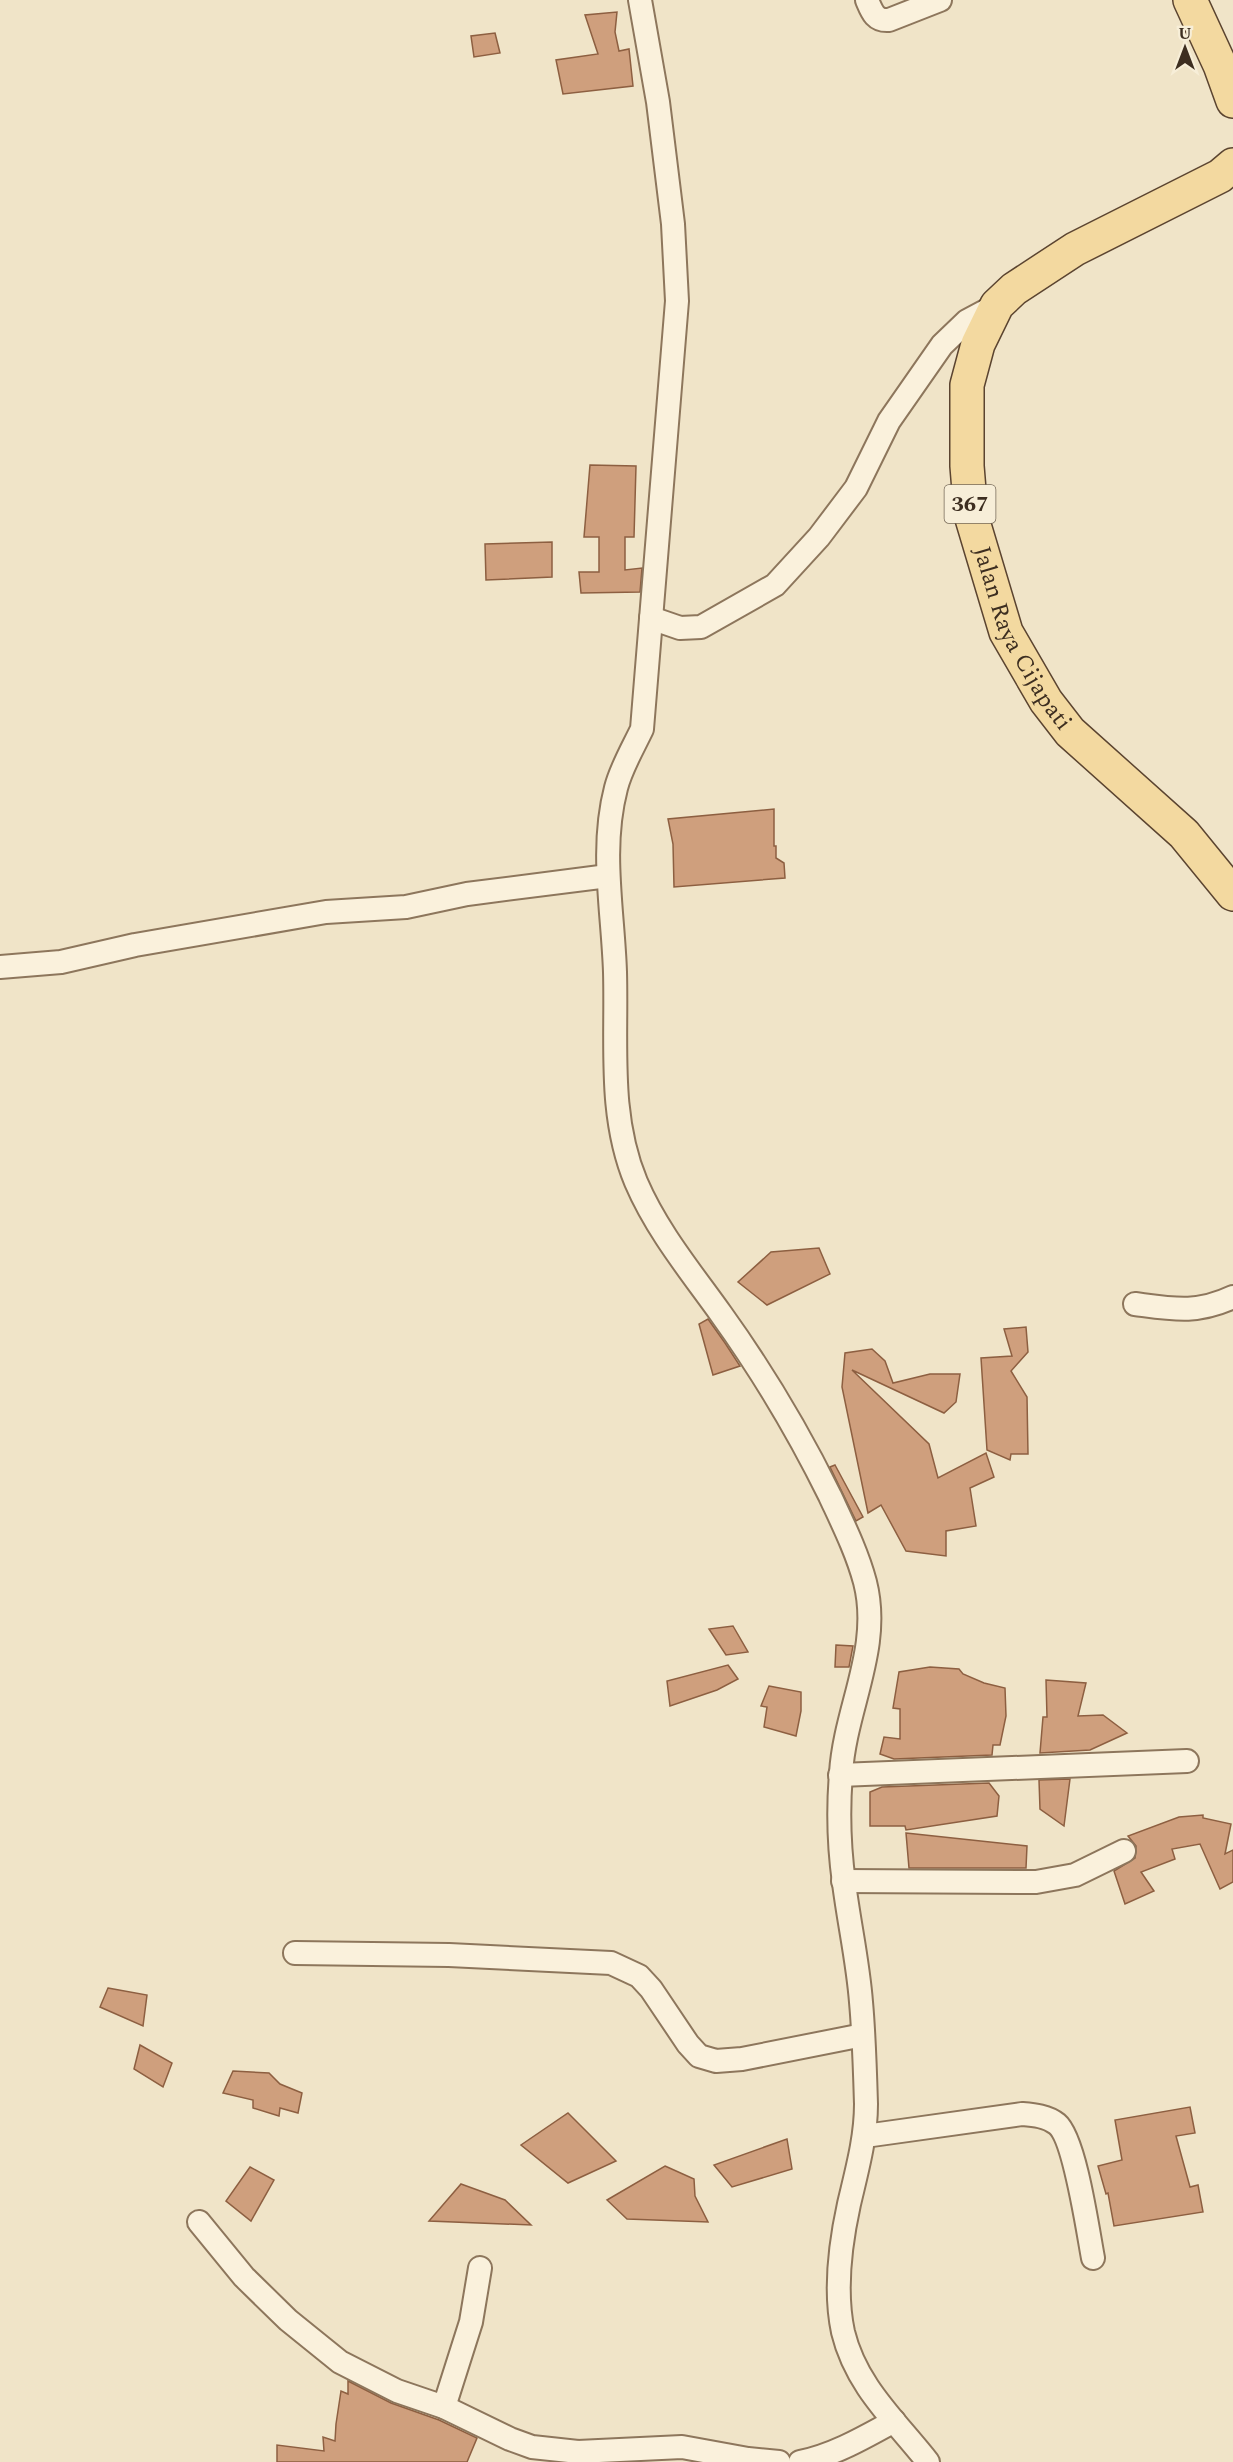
<svg xmlns="http://www.w3.org/2000/svg" width="1233" height="2462" viewBox="0 0 1233 2462" font-family="Spectral,serif">
<style>
.building{fill:#cf9f7d;stroke:#8d5f41;stroke-width:1.5}
.lines{fill:none;stroke-linecap:round;stroke-linejoin:round}
.street-casing{stroke:#8d765c;stroke-width:26}
.primary-casing{stroke:#5b4430;stroke-width:36}
.street{stroke:#faf1dc;stroke-width:22}
.primary{stroke:#f3d9a0;stroke-width:33}
.labels{text-anchor:middle;dominant-baseline:central;stroke-width:6;stroke-linejoin:round;paint-order:stroke}
.shield{fill:#f7eed8;stroke:#756857;stroke-width:1.5}
.shield-label{font-size:22px;font-weight:bold;fill:#3d2e20}
.street-label{font-size:24px;fill:#3d2e20;stroke:#f7eed8}
</style>
<rect width="100%" height="100%" fill="#f0e4c8"/>
<g class="building">
<path d="M 617,12 L 615,32 L 619,51 L 629,49 L 633,86 L 563,94 L 556,60 L 598,54 L 585,15 Z"/>
<path d="M 495,33 L 500,53 L 474,57 L 471,36 Z"/>
<path d="M 590,465 L 636,466 L 634,537 L 625,537 L 625,570 L 642,568 L 640,592 L 581,593 L 579,572 L 599,572 L 599,537 L 584,537 Z"/>
<path d="M 552,542 L 552,577 L 486,580 L 485,544 Z"/>
<path d="M 774,809 L 774,846 L 776,846 L 776,858 L 784,863 L 785,878 L 674,887 L 673,844 L 668,819 Z"/>
<path d="M 819,1248 L 830,1274 L 767,1305 L 738,1282 L 771,1252 Z"/>
<path d="M 708,1319 L 725,1343 L 740,1366 L 713,1375 L 699,1324 Z"/>
<path d="M 1026,1327 L 1028,1352 L 1011,1371 L 1027,1397 L 1028,1454 L 1011,1454 L 1010,1460 L 987,1450 L 981,1358 L 1012,1356 L 1004,1329 Z"/>
<path d="M 872,1349 L 885,1361 L 893,1383 L 930,1374 L 960,1374 L 956,1402 L 944,1413 L 852,1370 L 929,1444 L 938,1478 L 986,1453 L 994,1477 L 970,1488 L 976,1526 L 946,1531 L 946,1556 L 906,1551 L 881,1505 L 868,1513 L 842,1387 L 845,1353 Z"/>
<path d="M 835,1465 L 863,1517 L 856,1521 L 830,1467 Z"/>
<path d="M 733,1626 L 748,1652 L 726,1655 L 709,1629 Z"/>
<path d="M 836,1645 L 853,1646 L 849,1667 L 835,1667 Z"/>
<path d="M 728,1665 L 738,1679 L 717,1690 L 670,1706 L 667,1681 Z"/>
<path d="M 930,1667 L 959,1669 L 963,1674 L 984,1683 L 1005,1688 L 1006,1716 L 1000,1745 L 993,1745 L 992,1755 L 894,1759 L 880,1754 L 884,1737 L 900,1739 L 900,1709 L 893,1708 L 899,1672 Z"/>
<path d="M 1046,1680 L 1086,1683 L 1078,1716 L 1103,1715 L 1127,1733 L 1090,1750 L 1040,1753 L 1043,1717 L 1047,1717 Z"/>
<path d="M 769,1686 L 801,1692 L 801,1711 L 796,1736 L 764,1727 L 767,1707 L 761,1706 Z"/>
<path d="M 1070,1779 L 1064,1826 L 1040,1809 L 1039,1780 Z"/>
<path d="M 989,1783 L 999,1796 L 997,1816 L 906,1830 L 905,1826 L 870,1826 L 870,1792 L 882,1787 Z"/>
<path d="M 1203,1815 L 1203,1818 L 1231,1824 L 1225,1854 L 1233,1850 L 1233,1882 L 1220,1889 L 1200,1844 L 1172,1849 L 1175,1859 L 1141,1872 L 1154,1891 L 1125,1904 L 1114,1871 L 1135,1858 L 1136,1846 L 1128,1836 L 1179,1817 Z"/>
<path d="M 906,1833 L 1027,1846 L 1026,1868 L 909,1868 Z"/>
<path d="M 108,1988 L 147,1995 L 143,2026 L 100,2007 Z"/>
<path d="M 140,2045 L 172,2063 L 163,2087 L 134,2069 Z"/>
<path d="M 233,2071 L 269,2073 L 280,2084 L 302,2093 L 298,2113 L 280,2108 L 279,2116 L 253,2108 L 253,2100 L 223,2093 Z"/>
<path d="M 1190,2107 L 1195,2133 L 1176,2136 L 1190,2187 L 1198,2185 L 1203,2212 L 1114,2226 L 1108,2193 L 1106,2194 L 1098,2166 L 1122,2160 L 1115,2120 Z"/>
<path d="M 568,2113 L 616,2161 L 568,2183 L 521,2145 Z"/>
<path d="M 787,2139 L 792,2169 L 732,2187 L 714,2165 Z"/>
<path d="M 665,2166 L 694,2179 L 695,2196 L 708,2222 L 627,2219 L 607,2200 Z"/>
<path d="M 250,2167 L 274,2180 L 251,2221 L 226,2201 Z"/>
<path d="M 461,2184 L 505,2200 L 531,2225 L 429,2221 Z"/>
<path d="M 348,2381 L 391,2403 L 439,2420 L 477,2438 L 467,2462 L 277,2462 L 277,2445 L 324,2451 L 323,2437 L 335,2441 L 336,2424 L 341,2391 L 348,2394 Z"/>
</g>
<g class="lines">
<g class="street-casing">
<g id="street">
<path d="M 640,0 L 658,102 L 673,224 L 677,301 L 642,729 C 633,748 621,768 616,788 C 600,849 613,911 615,972 C 617,1044 608,1115 636,1182 C 657,1231 691,1272 721,1314 C 762,1371 799,1433 830,1496 C 843,1524 857,1552 865,1582 C 882,1648 845,1708 841,1773 C 838,1809 839,1847 844,1883 C 849,1923 858,1962 861,2002 C 864,2035 865,2070 866,2104 C 866,2138 857,2170 849,2204 C 840,2245 834,2290 843,2332 C 856,2386 895,2420 928,2462"/>
<path d="M 867,0 C 872,12 875,21 889,20 L 940,0"/>
<path d="M 651,618 L 680,628 L 701,627 L 775,585 L 819,537 L 856,488 L 889,421 L 942,345 L 967,321 L 997,305"/>
<path d="M 0,967 L 61,962 L 135,945 L 326,912 L 406,907 L 467,894 L 608,876"/>
<path d="M 1135,1304 C 1173,1309 1197,1314 1233,1297"/>
<path d="M 840,1775 L 1187,1761"/>
<path d="M 843,1881 L 1036,1882 L 1075,1875 L 1124,1851"/>
<path d="M 295,1953 L 449,1955 L 611,1963 L 639,1976 L 651,1989 L 688,2044 L 699,2056 L 716,2061 L 742,2059 L 863,2035"/>
<path d="M 865,2136 L 1022,2114 C 1034,2115 1047,2116 1057,2124 C 1075,2139 1088,2232 1093,2258"/>
<path d="M 199,2222 L 244,2277 L 288,2320 L 340,2362 L 397,2391 L 444,2407 L 510,2439 L 532,2447 L 578,2452 L 682,2447 L 748,2459 L 779,2462"/>
<path d="M 444,2407 L 471,2322 L 480,2268"/>
<path d="M 800,2462 C 834,2455 863,2438 894,2421"/>
</g>
</g>
<g class="primary-casing">
<g id="primary">
<path d="M 1190,0 L 1220,65 L 1233,101"/>
<path id="s1" d="M 1233,165 L 1220,176 L 1075,249 L 1014,289 L 997,305 L 978,344 L 967,385 L 967,466 L 971,515 L 1006,632 L 1046,701 L 1070,732 L 1184,834 L 1233,894"/>
</g>
</g>
<use href="#street" class="street"/>
<use href="#primary" class="primary"/>
</g>
<g class="labels">
<rect class="shield" x="944.5" y="485" width="51" height="38" rx="4.5"/>
<g class="shield-label">
<text x="970" y="504">367</text>
</g>
<g class="street-label">
<text stroke="none"><textPath href="#s1" startOffset="626">Jalan Raya Cijapati</textPath></text>
</g>
</g>
<g transform="translate(1185 48)" stroke="#f7eed8" stroke-width="4.5" paint-order="stroke">
<path d="M0-4.5L10 22L0 15L-10 22Z" fill="#3d2e20"/>
<text y="-9" font-size="16" font-weight="bold" text-anchor="middle" fill="#3d2e20">U</text>
</g>
</svg>
